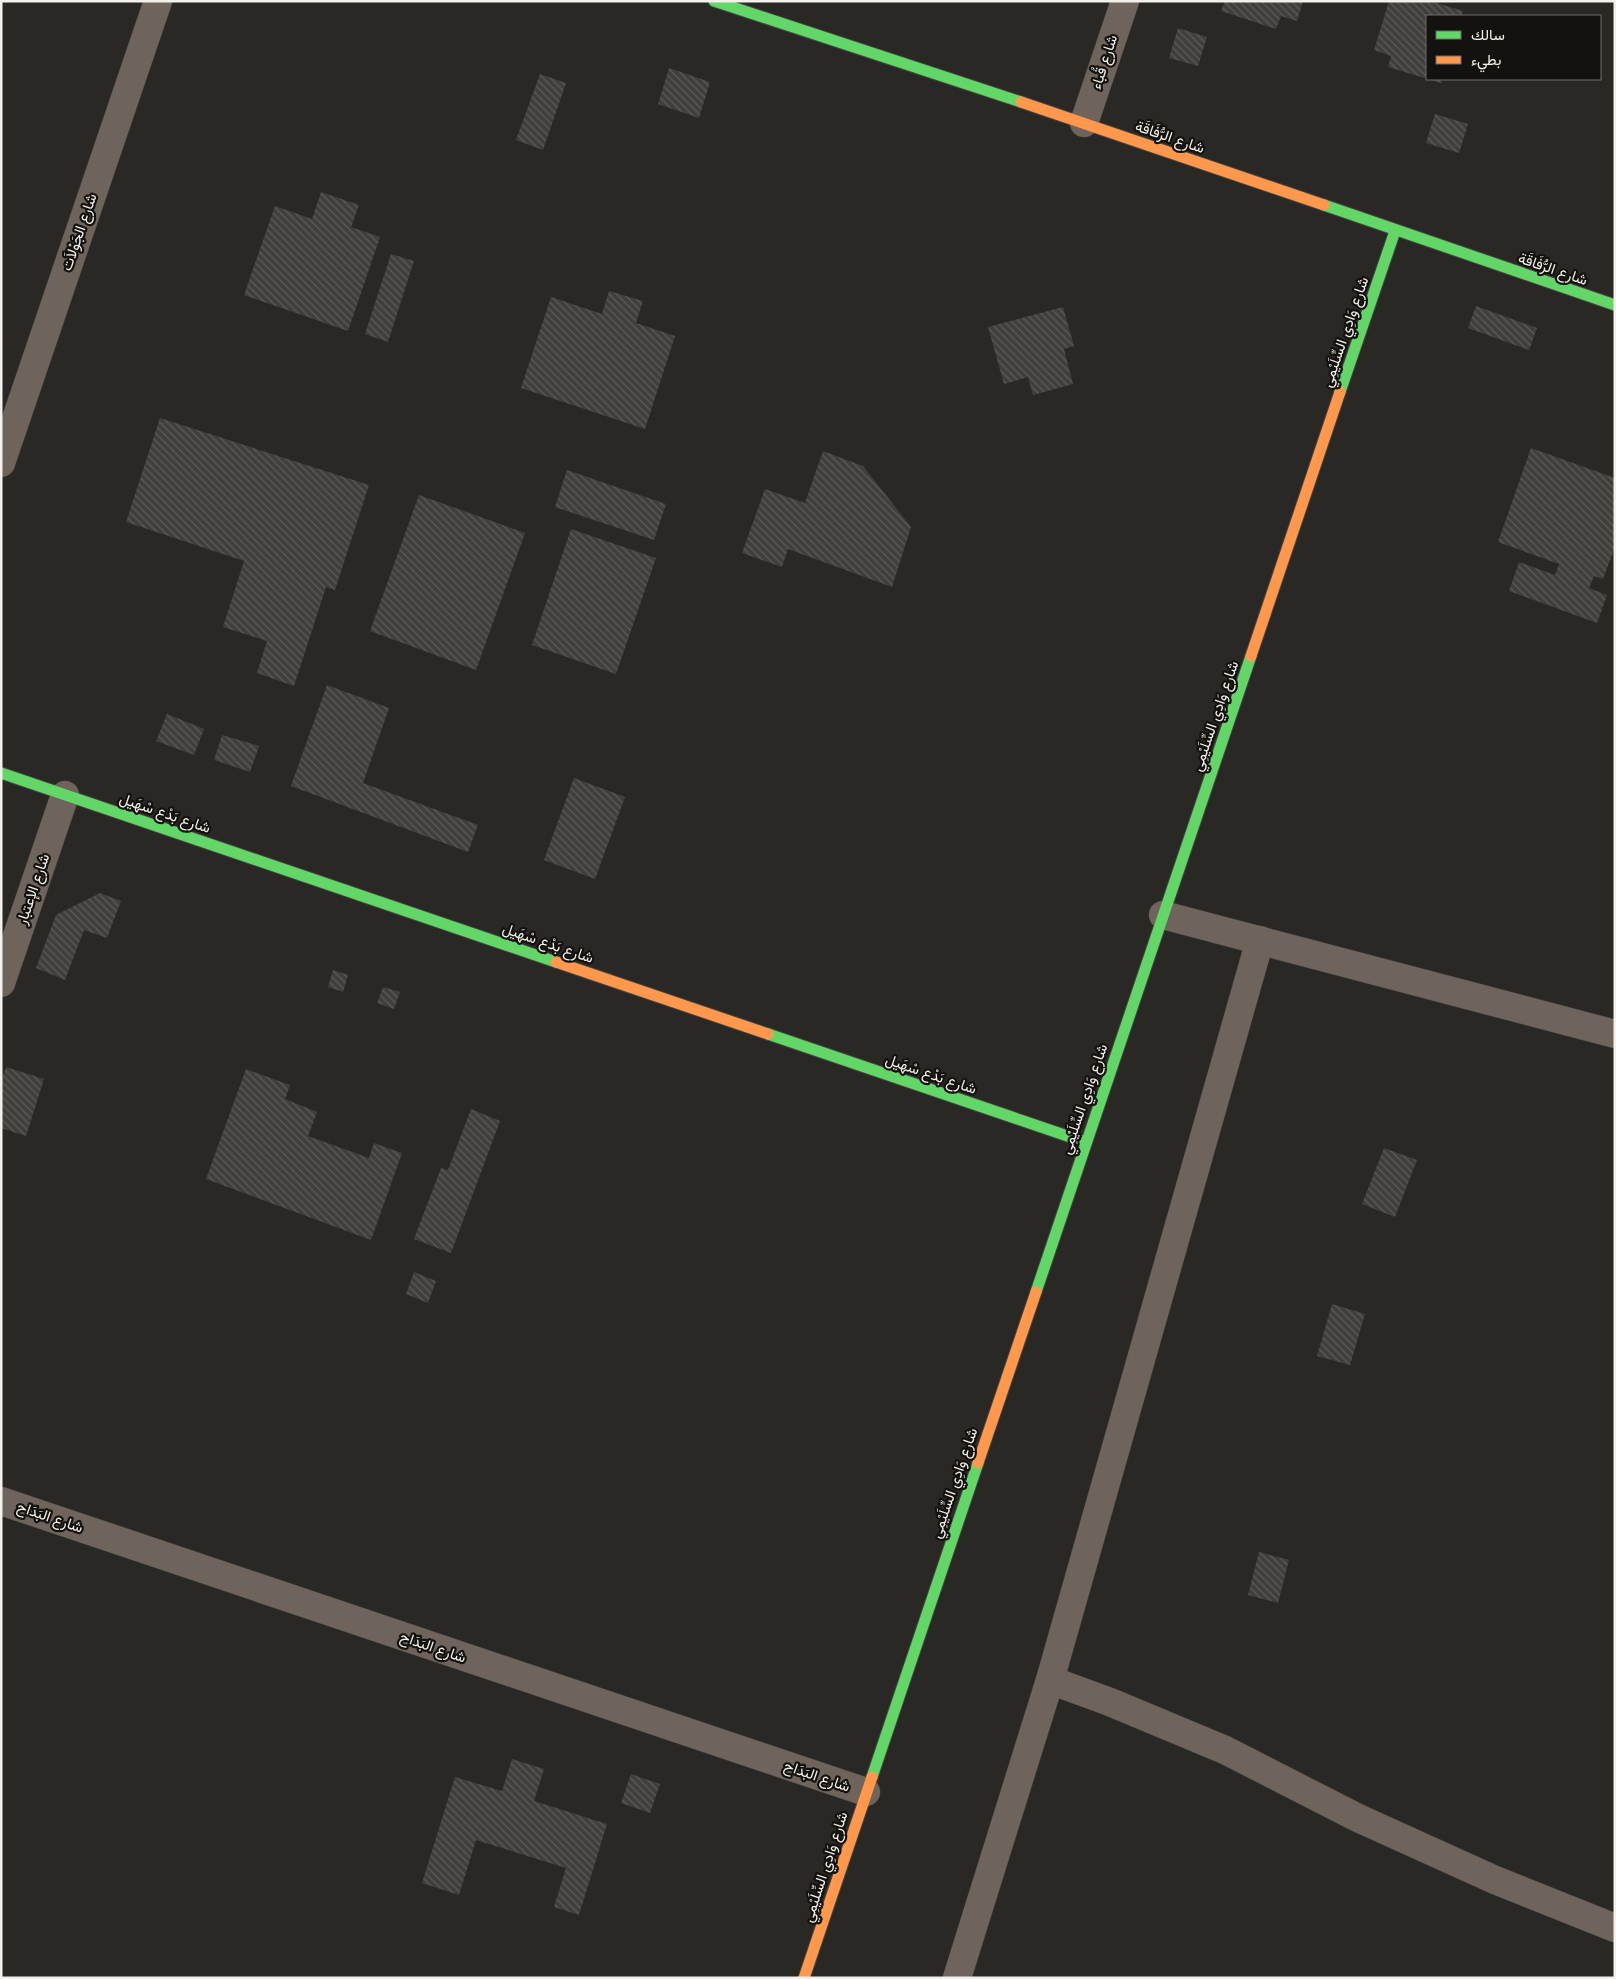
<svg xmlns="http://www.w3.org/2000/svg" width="1616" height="1979" viewBox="0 0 1616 1979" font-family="'DM Sans',Vazirmatn,sans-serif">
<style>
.building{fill:url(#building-back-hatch)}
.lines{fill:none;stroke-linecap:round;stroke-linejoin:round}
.street-casing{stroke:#454442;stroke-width:29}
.fast-casing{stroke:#454442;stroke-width:13}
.slow-casing{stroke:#454442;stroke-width:13}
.street{stroke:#6f645b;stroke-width:28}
.fast{stroke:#63d668;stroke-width:11}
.slow{stroke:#ff974d;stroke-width:11}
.labels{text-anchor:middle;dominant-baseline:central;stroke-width:4.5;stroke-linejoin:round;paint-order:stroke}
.street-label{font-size:15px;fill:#f4f1ed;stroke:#14120f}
</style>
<defs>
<pattern id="building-back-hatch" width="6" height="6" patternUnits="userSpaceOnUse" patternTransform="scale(1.25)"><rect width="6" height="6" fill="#413f3c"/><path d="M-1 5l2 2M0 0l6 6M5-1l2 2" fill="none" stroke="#5d5b58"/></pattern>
</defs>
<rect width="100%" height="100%" fill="#2a2825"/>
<g class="building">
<path d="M 1225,1 L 1303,1 L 1297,21 L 1281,16 L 1276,29 L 1221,11 Z"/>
<path d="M 1389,1 L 1430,1 L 1463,11 L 1461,16 L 1427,16 L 1427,79 L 1442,79 L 1441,83 L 1388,67 L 1391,56 L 1374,50 Z"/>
<path d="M 1178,28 L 1207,37 L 1198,66 L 1169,58 Z"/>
<path d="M 669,68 L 710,82 L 699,118 L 658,104 Z"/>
<path d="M 540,74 L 566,83 L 543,150 L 516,140 Z"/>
<path d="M 1435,114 L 1468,124 L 1459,153 L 1426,143 Z"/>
<path d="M 321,192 L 359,205 L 351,227 L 380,237 L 348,331 L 244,295 L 275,206 L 312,219 Z"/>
<path d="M 391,254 L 414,261 L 388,342 L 365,334 Z"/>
<path d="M 609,291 L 643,301 L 636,323 L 675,336 L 645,429 L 521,388 L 551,297 L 602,314 Z"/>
<path d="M 1476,306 L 1537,328 L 1529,350 L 1468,328 Z"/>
<path d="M 1063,307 L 1074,346 L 1064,349 L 1073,384 L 1033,395 L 1028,377 L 1004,384 L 988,327 Z"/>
<path d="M 160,418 L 369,485 L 335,590 L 326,587 L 294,686 L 257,673 L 267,641 L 223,627 L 244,561 L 126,522 Z"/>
<path d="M 1531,448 L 1615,478 L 1615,547 L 1603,579 L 1594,576 L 1589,588 L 1607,595 L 1597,623 L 1509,591 L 1519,562 L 1555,575 L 1559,564 L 1498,542 Z"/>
<path d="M 823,451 L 863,466 L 911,527 L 892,587 L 788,549 L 782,567 L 742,553 L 765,489 L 805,503 Z"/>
<path d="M 567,470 L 666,504 L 654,540 L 555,507 Z"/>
<path d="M 419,495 L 525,533 L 476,670 L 370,631 Z"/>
<path d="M 571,529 L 656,558 L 616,674 L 532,645 Z"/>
<path d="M 327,685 L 389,708 L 363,783 L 478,825 L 468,852 L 291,786 Z"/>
<path d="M 167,714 L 204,729 L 194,755 L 156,741 Z"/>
<path d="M 222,735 L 259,746 L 250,772 L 214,760 Z"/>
<path d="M 574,778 L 625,797 L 595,879 L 544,860 Z"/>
<path d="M 100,893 L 121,901 L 107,938 L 84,930 L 65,980 L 36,968 L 56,915 Z"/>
<path d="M 333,970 L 348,975 L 343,992 L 328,987 Z"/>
<path d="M 383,987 L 400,992 L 394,1009 L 377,1003 Z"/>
<path d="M 6,1067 L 44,1079 L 26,1136 L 1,1128 L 1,1081 Z"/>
<path d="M 246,1069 L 290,1085 L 285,1099 L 317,1112 L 308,1136 L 369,1158 L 374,1143 L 402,1153 L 371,1240 L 206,1179 Z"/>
<path d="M 471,1109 L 500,1121 L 451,1253 L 414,1239 L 441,1168 L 448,1170 Z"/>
<path d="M 1384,1148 L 1417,1160 L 1395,1217 L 1362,1204 Z"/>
<path d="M 414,1272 L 436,1281 L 428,1303 L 406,1294 Z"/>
<path d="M 1332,1304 L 1365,1314 L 1350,1365 L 1317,1356 Z"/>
<path d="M 1259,1552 L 1289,1560 L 1278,1603 L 1248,1595 Z"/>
<path d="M 512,1759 L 544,1769 L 534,1801 L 607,1824 L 579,1915 L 554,1907 L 566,1868 L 476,1840 L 459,1895 L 422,1883 L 455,1777 L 502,1791 Z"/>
<path d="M 631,1774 L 660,1784 L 650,1813 L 621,1803 Z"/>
</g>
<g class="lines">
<g class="street-casing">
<g id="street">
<path d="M 1084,123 L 1125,1"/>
<path d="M 1,463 L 158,1"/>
<path d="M 1163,915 L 1615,1034"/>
<path d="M 1,983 L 65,795"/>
<path d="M 1,1501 L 866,1792"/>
<path d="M 1050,1680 L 1110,1702 L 1225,1750 L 1358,1818 L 1495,1880 L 1615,1928"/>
<path d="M 957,1978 L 1050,1680 L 1260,940"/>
</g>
</g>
<g class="fast-casing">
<g id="fast">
<path d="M 714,1 L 1021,102"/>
<path d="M 1324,205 L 1615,305"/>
<path d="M 1340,392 L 1395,231"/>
<path d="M 1,773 L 556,962"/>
<path d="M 768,1034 L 1085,1142"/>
<path d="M 1036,1292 L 1251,656"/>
<path d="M 872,1777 L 978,1463"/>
</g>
</g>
<g class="slow-casing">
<g id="slow">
<path d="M 1021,102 L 1324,205"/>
<path d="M 1251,656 L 1340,392"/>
<path d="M 556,962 L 768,1034"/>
<path d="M 978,1463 L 1036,1292"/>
<path d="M 804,1978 L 872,1777"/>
</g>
</g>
<use href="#street" class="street"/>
<use href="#fast" class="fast"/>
<use href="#slow" class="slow"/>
</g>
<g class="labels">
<g class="street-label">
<text transform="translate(1104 62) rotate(-72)">شارع قُباء</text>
<text transform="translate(1170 137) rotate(19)">شارع الرُّفَاقَة</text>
<text transform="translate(79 232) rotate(-71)">شارع الجَوْلاَت</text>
<text transform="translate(1553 269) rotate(19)">شارع الرُّفَاقَة</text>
<text transform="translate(1345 332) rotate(-71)">شارع وَادِي السِّلَيْمِي</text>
<text transform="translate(1215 716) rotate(-71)">شارع وَادِي السِّلَيْمِي</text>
<text transform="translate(165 813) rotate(19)">شارع بَدْع سْهَيل</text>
<text transform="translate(33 889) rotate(-71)">شارع الإعتبار</text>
<text transform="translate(548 943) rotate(19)">شارع بَدْع سْهَيل</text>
<text transform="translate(931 1074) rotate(19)">شارع بَدْع سْهَيل</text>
<text transform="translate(1084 1099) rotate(-71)">شارع وَادِي السِّلَيْمِي</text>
<text transform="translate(954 1483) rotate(-71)">شارع وَادِي السِّلَيْمِي</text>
<text transform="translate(50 1517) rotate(19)">شارع البَدَاح</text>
<text transform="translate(433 1647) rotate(19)">شارع البَدَاح</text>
<text transform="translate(817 1776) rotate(19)">شارع البَدَاح</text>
<text transform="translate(825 1867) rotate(-72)">شارع وَادِي السِّلَيْمِي</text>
</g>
</g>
<rect width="1616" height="1979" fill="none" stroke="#f4f1ed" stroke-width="5"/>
<rect x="1426" y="15" width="175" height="65" fill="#14120f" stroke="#6e6b68"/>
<rect x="1436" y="31" width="25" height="8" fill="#63d668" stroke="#6e6b68"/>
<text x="1471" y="40" font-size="15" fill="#f4f1ed">سالك</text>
<rect x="1436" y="56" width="25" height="8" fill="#ff974d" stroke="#6e6b68"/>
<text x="1471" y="65" font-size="15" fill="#f4f1ed">بطيء</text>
</svg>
